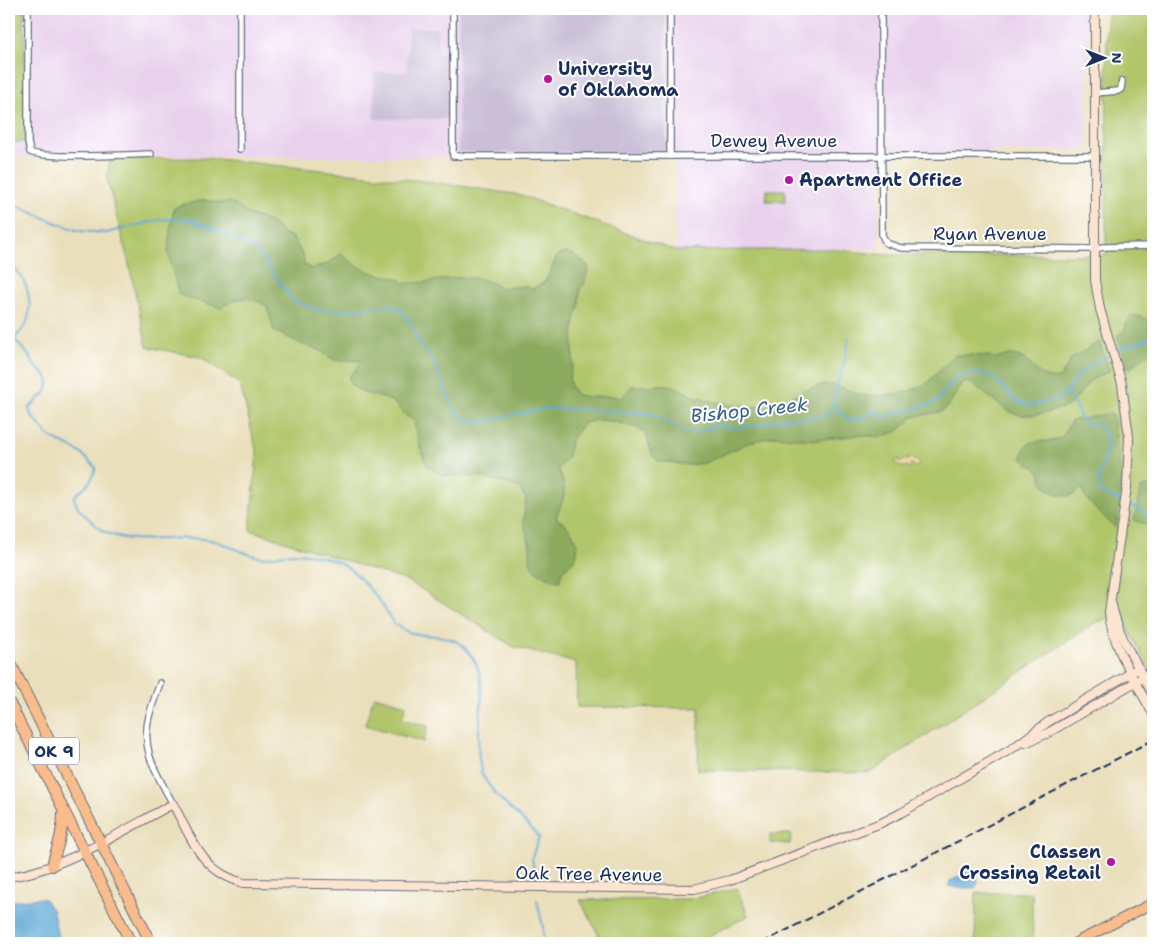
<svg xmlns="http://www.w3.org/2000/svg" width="1162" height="952" viewBox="0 0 1162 952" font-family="'Shantell Sans',sans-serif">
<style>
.built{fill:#e9d1ed}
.industrial{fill:#c9bfd7}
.green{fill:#b1c66b;stroke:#667a64}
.forest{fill:#8cab5f;stroke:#546d5e}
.sand{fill:#eeda9e;stroke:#84847e}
.water{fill:#5da7d5;stroke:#3c6b9a}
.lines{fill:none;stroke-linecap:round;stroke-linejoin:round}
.stream{stroke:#5da7d5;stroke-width:2}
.street-casing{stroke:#636d7f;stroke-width:8}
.secondary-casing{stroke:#636d7f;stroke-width:10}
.primary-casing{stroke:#636d7f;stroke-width:11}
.highway-casing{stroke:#636d7f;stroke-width:12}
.street{stroke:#fff;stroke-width:5.5}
.secondary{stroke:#fde4d1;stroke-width:8}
.primary{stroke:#fabc8b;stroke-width:9}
.highway{stroke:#fabc8b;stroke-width:10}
.rail{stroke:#1b2f5e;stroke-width:2;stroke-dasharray:8 4;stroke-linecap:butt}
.poi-dot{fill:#b5179e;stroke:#fff;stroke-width:2}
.labels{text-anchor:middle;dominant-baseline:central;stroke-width:4;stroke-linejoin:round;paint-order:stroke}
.shield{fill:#fff;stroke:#5f6d8e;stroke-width:1}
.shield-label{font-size:16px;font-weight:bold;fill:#1b2f5e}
.poi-label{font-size:18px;font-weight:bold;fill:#1b2f5e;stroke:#fff;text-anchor:start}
.street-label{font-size:18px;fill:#1b2f5e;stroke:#fff}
.water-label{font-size:19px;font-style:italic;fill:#355f8e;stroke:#fff}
</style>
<rect width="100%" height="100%" fill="#fff"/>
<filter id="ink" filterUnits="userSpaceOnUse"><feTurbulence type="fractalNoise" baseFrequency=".02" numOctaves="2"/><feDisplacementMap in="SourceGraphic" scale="10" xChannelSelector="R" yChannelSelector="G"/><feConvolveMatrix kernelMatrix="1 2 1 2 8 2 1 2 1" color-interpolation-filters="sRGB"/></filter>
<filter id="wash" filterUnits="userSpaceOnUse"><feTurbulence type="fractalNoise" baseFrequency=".0096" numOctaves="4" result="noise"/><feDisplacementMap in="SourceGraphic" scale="20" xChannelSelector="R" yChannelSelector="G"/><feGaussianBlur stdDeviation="1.12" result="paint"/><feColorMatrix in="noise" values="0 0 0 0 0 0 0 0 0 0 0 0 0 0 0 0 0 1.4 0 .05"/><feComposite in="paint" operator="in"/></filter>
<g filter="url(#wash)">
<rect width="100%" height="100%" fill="#eadfbb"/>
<path class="built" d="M 9,9 L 1088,9 L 1087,150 L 880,153 L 878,248 L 676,251 L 676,154 L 458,157 L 133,156 L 9,157 Z"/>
<g class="industrial">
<path d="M 459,9 L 665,9 L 666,153 L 458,152 Z"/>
<path d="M 408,28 L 437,28 L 437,54 L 450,54 L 450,119 L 374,119 L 374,72 L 407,72 Z"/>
</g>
<g class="green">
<path d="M 9,9 L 24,9 L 26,142 L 9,142 Z"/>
<path d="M 1107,9 L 1153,9 L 1153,676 L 1122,617 L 1096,622 L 870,773 L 698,770 L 699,708 L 577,707 L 576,663 L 514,647 L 408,581 L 250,530 L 257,453 L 240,384 L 200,357 L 147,347 L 128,260 L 107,180 L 110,159 L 208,158 L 433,182 L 521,195 L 676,251 L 829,249 L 887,255 L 1106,255 Z"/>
<path d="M 767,190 L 785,190 L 785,201 L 766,201 Z"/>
<path d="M 374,696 L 406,705 L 402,719 L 428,726 L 424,742 L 365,725 Z"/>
<path d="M 770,834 L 791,834 L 790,844 L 770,843 Z"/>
<path d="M 737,888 L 748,916 L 695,943 L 603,943 L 580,900 L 692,899 Z"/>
<path d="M 976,893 L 1032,893 L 1033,943 L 975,943 Z"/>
</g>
<g class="forest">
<path d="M 205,200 L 220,203 L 230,202 L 247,213 L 270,222 L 282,232 L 293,238 L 303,256 L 305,266 L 313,269 L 328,263 L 341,254 C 351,262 364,271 377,274 C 387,277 396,275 404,283 C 438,285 470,266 500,288 L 525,286 L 532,289 L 545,282 L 558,255 C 561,254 564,253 567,253 C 573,253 585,262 589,267 L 584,285 L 580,288 L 579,308 L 576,314 L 573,338 L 573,365 L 569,378 L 571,387 L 578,395 L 590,397 L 613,396 L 622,398 L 632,386 C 644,387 663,383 674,386 C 679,388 685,392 691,395 C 714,403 741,408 766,406 C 786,404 802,388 822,385 C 836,382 849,392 862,395 C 877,398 917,392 928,382 C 938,373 946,364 955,355 C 966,355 976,355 987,356 C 991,356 994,359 998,358 C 1006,357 1008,353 1017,356 C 1034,361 1037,382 1060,378 L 1071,359 L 1099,342 L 1110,371 C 1103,374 1095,377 1089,382 C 1082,389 1075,403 1065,407 C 1051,412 1030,418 1016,414 C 1001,410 974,382 968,382 C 968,382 961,384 961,384 L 948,407 L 940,412 L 913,417 L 898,431 L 881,437 L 860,435 L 816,440 L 775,436 L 750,442 L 705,463 L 688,465 L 658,461 L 652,455 L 646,434 L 637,428 L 616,422 L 600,420 L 587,422 L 581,426 L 571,440 L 568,457 L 558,469 C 569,493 564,495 556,518 C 569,526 583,542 575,558 C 570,567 559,569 560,581 L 554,580 L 536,571 L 530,562 L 530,545 L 523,521 L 526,499 L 519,487 L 482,477 L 441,475 L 427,466 L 419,444 L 414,420 L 406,416 L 393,402 L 380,397 L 364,393 L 351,385 L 349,377 L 363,361 L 334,360 L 319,350 L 306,346 L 274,331 L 267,306 C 247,295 240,296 221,308 L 179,295 L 168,253 L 169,237 L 174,208 L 181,205 Z"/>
<path d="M 1131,315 C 1140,315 1144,320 1153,320 L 1153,353 L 1143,357 L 1129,369 L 1117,336 L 1125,330 L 1126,324 Z"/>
<path d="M 1113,414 L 1122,480 L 1116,528 C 1114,527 1088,502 1087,499 C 1084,496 1083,492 1082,488 C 1079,490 1075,494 1072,495 C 1062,498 1049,493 1044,484 C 1041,480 1042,474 1038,470 C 1032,465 1027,464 1022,458 C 1025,433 1045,446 1060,438 C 1066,435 1067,426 1071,421 L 1102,415 Z"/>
<path d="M 1153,485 L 1153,527 L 1134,520 L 1140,490 L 1144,487 Z"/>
</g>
<path class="sand" d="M 908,457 L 913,457 L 913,460 L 916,460 L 919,464 L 918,466 L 915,467 L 911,463 L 910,465 L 912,467 L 910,468 L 907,466 L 903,467 L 897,465 L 896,460 L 900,459 L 899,461 L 901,462 L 906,459 L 908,461 Z"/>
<g class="water">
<path d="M 970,871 L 976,871 L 978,883 L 975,888 L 958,888 L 948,886 L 950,881 Z"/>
<path d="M 40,898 L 45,899 L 53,911 L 59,943 L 9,943 L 9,901 Z"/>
</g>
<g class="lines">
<g class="stream">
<path d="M 9,206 L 22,208 L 54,222 L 79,231 L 106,233 L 158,220 L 185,218 L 210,227 L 252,247 L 262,257 L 292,300 L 317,310 L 341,311 L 390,305 L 399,309 L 407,317 L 418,340 L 432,359 L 453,407 L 466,420 L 477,422 L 548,408 L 634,412 L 655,415 L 681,430 L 695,433 L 718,425 L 729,428 L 756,426 L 781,419 L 826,416 L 834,406 C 838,409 842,415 847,418 C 859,425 866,411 878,413 L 880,415 L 886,417 L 936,402 L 957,377 L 974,373 L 988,375 L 997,381 L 1016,401 L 1027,405 L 1040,404 L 1063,397 L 1081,372 L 1111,353"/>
<path d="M 9,266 C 28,275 33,304 27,322 C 25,328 19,333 15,338 L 15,340 L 30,357 L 33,364 L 47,377 L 49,383 L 45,393 L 29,408 L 31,415 L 47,434 L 55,440 L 69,446 L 82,454 L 96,468 L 90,482 L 74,497 C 75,506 82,512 88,518 C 93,522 98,528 103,531 C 136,548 176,533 211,540 C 228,544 244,555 261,557 C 272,558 284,553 295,553 C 308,553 323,557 335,561 C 351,565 372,591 382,604 C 386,610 389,618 394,623 C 415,644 446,627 466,649 C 495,680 474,721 479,758 C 480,764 480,771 483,776 C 497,801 521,816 539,837 L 532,857 L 533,865 L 537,880"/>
<path d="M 1115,350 L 1121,347 L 1135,344 L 1153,336"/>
<path d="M 1068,392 L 1082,420 L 1088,426 L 1095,424 L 1100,425 L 1107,439 L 1107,448 L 1103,465 L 1099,473 L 1100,492 L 1123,502"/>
<path d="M 834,406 C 836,382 847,360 849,337"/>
<path d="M 1127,504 L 1146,513 L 1153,514"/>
<path d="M 537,900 L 543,927 L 543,943"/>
</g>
</g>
</g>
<g filter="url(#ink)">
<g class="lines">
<g class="street-casing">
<g id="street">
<path d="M 28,9 L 28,142 L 30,152 C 41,159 131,155 151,154"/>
<path d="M 240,9 L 240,149"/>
<path d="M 453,9 L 453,156 L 1095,156"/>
<path d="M 881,9 L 882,235 L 886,243 L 901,248 L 1095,249 L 1103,247 L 1153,246"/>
<path d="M 1095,93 L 1118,91 L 1121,89 L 1122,81"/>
<path d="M 670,156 L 670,9"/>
<path d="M 160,683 C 156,694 152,705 149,716 C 140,751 157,774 173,804"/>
</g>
</g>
<g class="secondary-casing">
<g id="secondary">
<path d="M 1095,9 L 1095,280 L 1100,309 L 1122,384 L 1129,437 L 1127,487 L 1109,612 C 1111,645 1137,684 1153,714"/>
<path d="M 1112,605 C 1119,638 1138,666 1153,695"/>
<path d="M 1025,743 L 1046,734 L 1144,677"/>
<path d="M 9,877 C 63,870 125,829 173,804 C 192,839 201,872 244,883 L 694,889 L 730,880 L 881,823 L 901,813 L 1013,748 L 1048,722 L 1139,668"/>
</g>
</g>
<g class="primary-casing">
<path id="primary" d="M 1075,943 L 1153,903"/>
</g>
<g class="highway-casing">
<g id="highway">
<path d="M 9,660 L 151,943"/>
<path d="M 9,702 L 131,943"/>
<path d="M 52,866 C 57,846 63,835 63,813"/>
</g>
</g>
<use href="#street" class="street"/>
<use href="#secondary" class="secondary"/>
<use href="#primary" class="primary"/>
<use href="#highway" class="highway"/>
<path class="rail" d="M 762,943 L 1153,740"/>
</g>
</g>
<g class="poi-dot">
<circle cx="548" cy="79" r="5"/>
<circle cx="789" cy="180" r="5"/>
<circle cx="1111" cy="862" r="5"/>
</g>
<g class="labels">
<rect class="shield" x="29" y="737.5" width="50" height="27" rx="4"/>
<g class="shield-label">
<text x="54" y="751">OK 9</text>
</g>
<g class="poi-label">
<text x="558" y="69">University<tspan x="558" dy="21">of Oklahoma</tspan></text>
<text x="799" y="180">Apartment Office</text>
<text x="1101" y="852" text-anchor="end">Classen<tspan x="1101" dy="21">Crossing Retail</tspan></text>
</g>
<g class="street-label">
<text x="774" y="141">Dewey Avenue</text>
<text x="990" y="234">Ryan Avenue</text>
<text transform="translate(589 874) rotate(1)">Oak Tree Avenue</text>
</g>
<g class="water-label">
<text transform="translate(749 410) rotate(-6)">Bishop Creek</text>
</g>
</g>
<rect width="1162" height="952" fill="none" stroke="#fff" stroke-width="30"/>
<g transform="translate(1104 58) rotate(90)" stroke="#ffffff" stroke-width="4" paint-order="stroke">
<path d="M0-4L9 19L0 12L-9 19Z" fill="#1b2f5e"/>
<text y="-8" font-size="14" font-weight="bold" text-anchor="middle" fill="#1b2f5e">N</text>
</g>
</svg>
